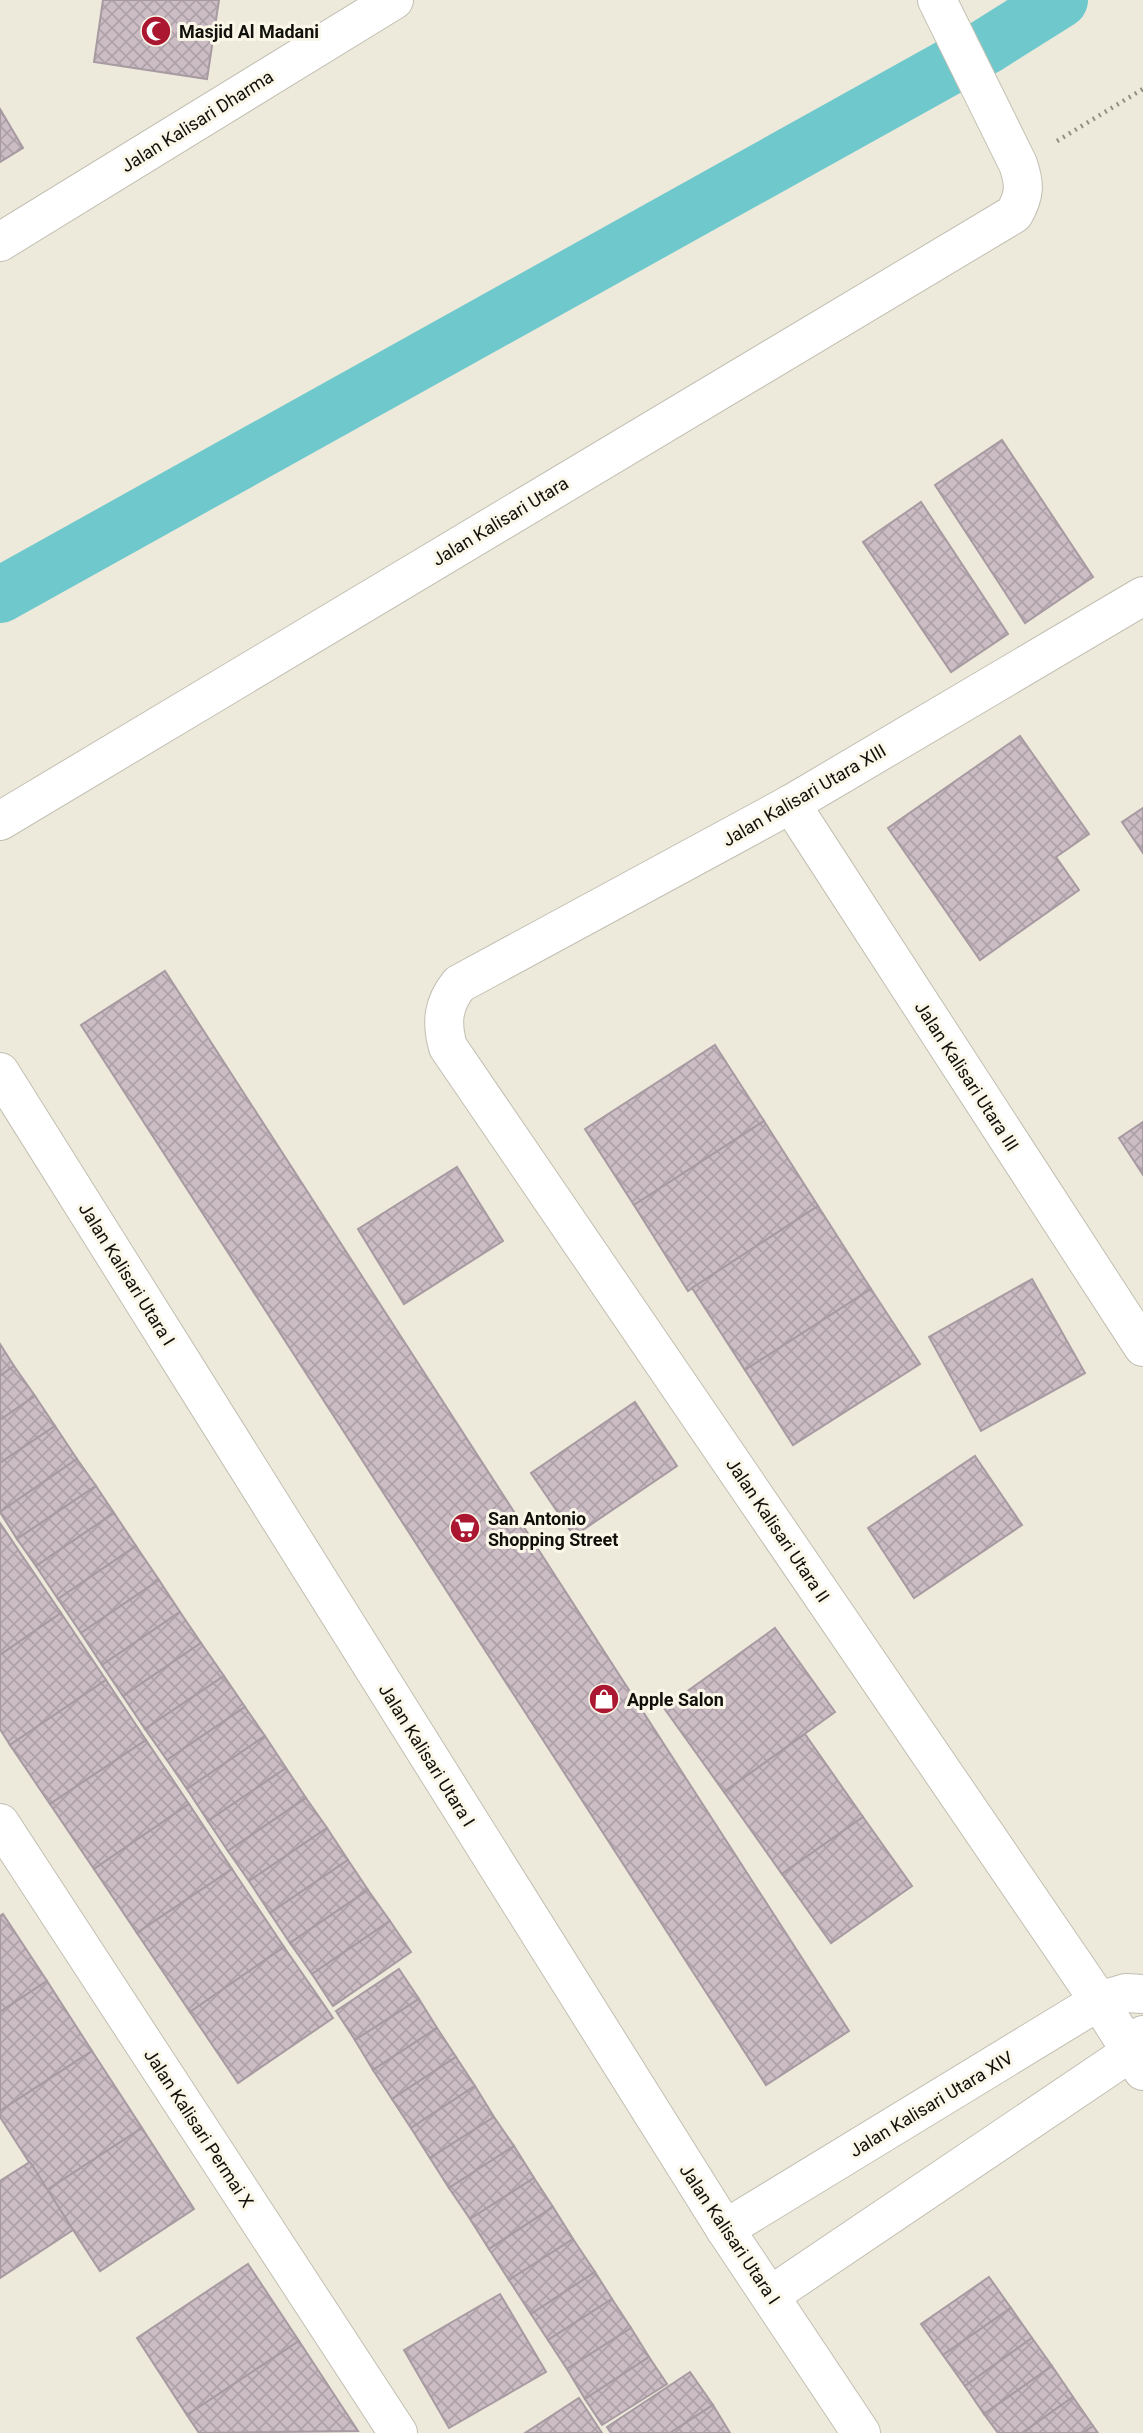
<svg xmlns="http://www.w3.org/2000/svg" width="1143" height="2433" viewBox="0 0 1143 2433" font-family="Roboto,sans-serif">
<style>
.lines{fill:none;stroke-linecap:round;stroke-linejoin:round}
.canal{stroke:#6fc9cc;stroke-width:56}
.building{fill:url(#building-cross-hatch);stroke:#a79aa1;stroke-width:2}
.street-casing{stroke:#c2bfb2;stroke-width:40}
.path{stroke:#929085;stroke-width:4.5;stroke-dasharray:2 5;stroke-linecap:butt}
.street{stroke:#fff;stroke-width:38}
.labels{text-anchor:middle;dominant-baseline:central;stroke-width:6;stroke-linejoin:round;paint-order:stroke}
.poi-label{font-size:18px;font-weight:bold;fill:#11100b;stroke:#faf7e9;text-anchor:start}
.street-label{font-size:18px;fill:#11100b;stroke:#faf7e9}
</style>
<defs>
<pattern id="building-cross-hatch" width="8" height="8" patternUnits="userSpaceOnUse" patternTransform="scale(1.75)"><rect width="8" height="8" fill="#ccbdc5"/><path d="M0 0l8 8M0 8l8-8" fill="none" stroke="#aea1a8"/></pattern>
</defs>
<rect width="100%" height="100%" fill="#edeadc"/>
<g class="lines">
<path class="canal" d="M 0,595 L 987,46 L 1060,0"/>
</g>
<g class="building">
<path d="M 103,0 L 219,0 L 207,79 L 94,62 Z"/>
<path d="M 0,109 L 23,148 L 0,162 Z"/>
<path d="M 1002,440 L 1093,577 L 1025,623 L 935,485 Z"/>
<path d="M 921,502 L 1008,634 L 951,672 L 863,542 Z"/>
<path d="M 1020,736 L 1089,834 L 1056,857 L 1079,890 L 980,960 L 888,828 Z"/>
<path d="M 1143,808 L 1143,853 L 1122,822 Z"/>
<path d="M 165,971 L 849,2031 L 766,2085 L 81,1025 Z"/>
<path d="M 715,1045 L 764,1121 L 634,1205 L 585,1129 Z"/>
<path d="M 764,1121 L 818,1206 L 688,1291 L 634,1205 Z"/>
<path d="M 1143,1122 L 1143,1175 L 1119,1138 Z"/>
<path d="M 457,1167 L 503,1241 L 404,1304 L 358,1229 Z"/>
<path d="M 818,1206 L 871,1289 L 745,1370 L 692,1288 Z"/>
<path d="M 1032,1279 L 1085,1373 L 981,1431 L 929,1337 Z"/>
<path d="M 871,1289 L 920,1364 L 793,1445 L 745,1370 Z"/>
<path d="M 0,1344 L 14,1366 L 0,1376 Z"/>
<path d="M 14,1366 L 35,1396 L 0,1420 L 0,1376 Z"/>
<path d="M 35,1396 L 55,1426 L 0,1463 L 0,1420 Z"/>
<path d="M 635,1402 L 677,1466 L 574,1536 L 531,1473 Z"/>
<path d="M 55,1426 L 77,1459 L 0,1512 L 0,1463 Z"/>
<path d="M 975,1456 L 1022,1525 L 914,1598 L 868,1528 Z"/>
<path d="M 77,1459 L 96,1486 L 17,1539 L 0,1512 Z"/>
<path d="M 96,1486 L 114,1513 L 36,1566 L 17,1539 Z"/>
<path d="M 114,1513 L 136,1546 L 58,1599 L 36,1566 Z"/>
<path d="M 0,1523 L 61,1613 L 0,1655 Z"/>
<path d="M 136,1546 L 159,1580 L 81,1633 L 58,1599 Z"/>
<path d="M 159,1580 L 180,1612 L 102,1665 L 81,1633 Z"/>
<path d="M 180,1612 L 201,1643 L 123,1696 L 102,1665 Z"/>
<path d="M 61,1613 L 106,1680 L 10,1745 L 0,1729 L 0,1655 Z"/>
<path d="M 775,1628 L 835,1712 L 724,1792 L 664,1708 Z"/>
<path d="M 201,1643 L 224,1676 L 145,1729 L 123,1696 Z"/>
<path d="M 224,1676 L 245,1707 L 167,1760 L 145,1729 Z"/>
<path d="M 106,1680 L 146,1740 L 50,1804 L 10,1745 Z"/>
<path d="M 245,1707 L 265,1736 L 187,1789 L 167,1760 Z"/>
<path d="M 805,1734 L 863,1817 L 782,1874 L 724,1792 Z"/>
<path d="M 265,1736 L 286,1768 L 208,1821 L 187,1789 Z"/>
<path d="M 146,1740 L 189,1804 L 94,1869 L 50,1804 Z"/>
<path d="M 286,1768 L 306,1798 L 228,1851 L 208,1821 Z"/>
<path d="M 306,1798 L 327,1828 L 249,1881 L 228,1851 Z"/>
<path d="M 189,1804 L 232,1869 L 137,1933 L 94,1869 Z"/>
<path d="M 863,1817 L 912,1886 L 831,1943 L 782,1874 Z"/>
<path d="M 327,1828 L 348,1860 L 270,1913 L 249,1881 Z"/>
<path d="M 348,1860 L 368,1890 L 290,1943 L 270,1913 Z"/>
<path d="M 232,1869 L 284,1947 L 190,2012 L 137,1933 Z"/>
<path d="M 368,1890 L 390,1921 L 312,1974 L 290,1943 Z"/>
<path d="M 3,1914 L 47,1981 L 0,2012 L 0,1916 Z"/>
<path d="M 390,1921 L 411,1952 L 333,2006 L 312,1974 Z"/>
<path d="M 284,1947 L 333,2018 L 238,2083 L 190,2012 Z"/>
<path d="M 399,1969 L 419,1999 L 355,2040 L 336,2011 Z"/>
<path d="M 47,1981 L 92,2051 L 0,2111 L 0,2012 Z"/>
<path d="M 419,1999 L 437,2028 L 373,2070 L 355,2040 Z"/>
<path d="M 437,2028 L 456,2057 L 392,2099 L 373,2070 Z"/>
<path d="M 92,2051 L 142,2128 L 47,2190 L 0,2117 L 0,2111 Z"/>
<path d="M 456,2057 L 475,2086 L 411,2128 L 392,2099 Z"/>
<path d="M 475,2086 L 494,2117 L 430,2158 L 411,2128 Z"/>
<path d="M 494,2117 L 514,2146 L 449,2188 L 430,2158 Z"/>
<path d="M 142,2128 L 194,2209 L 100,2271 L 47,2190 Z"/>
<path d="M 514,2146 L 534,2178 L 470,2219 L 449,2188 Z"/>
<path d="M 30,2162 L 73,2230 L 0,2278 L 0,2181 Z"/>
<path d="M 534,2178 L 553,2207 L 489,2249 L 470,2219 Z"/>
<path d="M 553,2207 L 573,2239 L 509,2280 L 489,2249 Z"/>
<path d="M 573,2239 L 595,2272 L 531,2314 L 509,2280 Z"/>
<path d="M 248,2264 L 299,2341 L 187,2415 L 137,2338 Z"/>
<path d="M 595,2272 L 612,2299 L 548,2340 L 531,2314 Z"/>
<path d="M 989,2277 L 1011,2308 L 943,2355 L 921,2324 Z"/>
<path d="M 500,2294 L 546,2372 L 449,2428 L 404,2350 Z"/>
<path d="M 612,2299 L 631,2328 L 567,2369 L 548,2340 Z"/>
<path d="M 1011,2308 L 1032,2338 L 965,2386 L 943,2355 Z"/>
<path d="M 631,2328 L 649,2357 L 585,2399 L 567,2369 Z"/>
<path d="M 1032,2338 L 1052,2366 L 984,2414 L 965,2386 Z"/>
<path d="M 299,2341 L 358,2431 L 199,2433 L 187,2415 Z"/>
<path d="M 649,2357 L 667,2384 L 602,2425 L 585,2399 Z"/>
<path d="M 1052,2366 L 1073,2397 L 1022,2433 L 998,2433 L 984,2414 Z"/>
<path d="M 690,2372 L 713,2405 L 670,2433 L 611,2433 L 607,2427 Z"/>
<path d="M 1073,2397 L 1093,2426 L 1083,2433 L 1022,2433 Z"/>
<path d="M 579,2398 L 602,2433 L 525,2433 Z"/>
<path d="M 713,2405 L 730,2433 L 670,2433 Z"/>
<path d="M 1093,2426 L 1098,2433 L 1083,2433 Z"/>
</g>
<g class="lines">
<g class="street-casing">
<g id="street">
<path d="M 0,242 L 394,0"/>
<path d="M 1143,596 L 791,804 L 459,984 C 443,1004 441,1022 448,1047 L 1099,2001 L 1143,2071"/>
<path d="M 791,804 L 1143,1347"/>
<path d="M 0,821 L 1014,214 C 1025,195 1025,184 1018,164 L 937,0"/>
<path d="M 0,1072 L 725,2229 L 861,2433"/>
<path d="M 0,1823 L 398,2433"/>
<path d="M 725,2229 L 1099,2001 L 1126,1993 L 1143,1994"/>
<path d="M 771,2295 L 1131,2052 L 1143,2035"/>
</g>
</g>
<path class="path" d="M 1057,141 L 1143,89"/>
<use href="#street" class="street"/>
</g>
<defs>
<g id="mosque-disc" transform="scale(1.575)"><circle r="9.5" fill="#ab1630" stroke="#faf7e9"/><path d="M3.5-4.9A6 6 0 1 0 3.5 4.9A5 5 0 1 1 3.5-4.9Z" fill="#fff"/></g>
<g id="supermarket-disc" transform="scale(1.575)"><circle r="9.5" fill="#ab1630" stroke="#faf7e9"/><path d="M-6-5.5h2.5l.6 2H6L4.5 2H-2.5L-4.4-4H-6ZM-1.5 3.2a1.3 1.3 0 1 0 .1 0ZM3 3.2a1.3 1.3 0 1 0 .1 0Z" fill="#fff"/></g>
<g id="shop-disc" transform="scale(1.575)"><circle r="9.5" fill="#ab1630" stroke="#faf7e9"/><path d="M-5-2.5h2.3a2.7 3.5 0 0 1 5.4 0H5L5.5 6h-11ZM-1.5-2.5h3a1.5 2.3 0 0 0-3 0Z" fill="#fff"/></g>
</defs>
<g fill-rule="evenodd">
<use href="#mosque-disc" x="156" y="31"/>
<use href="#supermarket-disc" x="465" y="1528"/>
<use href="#shop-disc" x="604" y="1699"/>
</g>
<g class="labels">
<g class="poi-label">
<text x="179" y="31">Masjid Al Madani</text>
<text x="488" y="1518">San Antonio<tspan x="488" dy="21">Shopping Street</tspan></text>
<text x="627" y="1699">Apple Salon</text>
</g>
<g class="street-label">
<text transform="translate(197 121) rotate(-32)">Jalan Kalisari Dharma</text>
<text transform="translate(500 521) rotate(-31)">Jalan Kalisari Utara</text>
<text transform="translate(804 795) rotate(-30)">Jalan Kalisari Utara XIII</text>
<text transform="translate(967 1076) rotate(57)">Jalan Kalisari Utara III</text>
<text transform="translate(127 1274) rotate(58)">Jalan Kalisari Utara I</text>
<text transform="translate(778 1530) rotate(56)">Jalan Kalisari Utara II</text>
<text transform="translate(427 1755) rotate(58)">Jalan Kalisari Utara I</text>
<text transform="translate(931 2104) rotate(-31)">Jalan Kalisari Utara XIV</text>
<text transform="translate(199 2128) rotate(57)">Jalan Kalisari Permai X</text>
<text transform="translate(730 2234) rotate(56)">Jalan Kalisari Utara I</text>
</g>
</g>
</svg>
